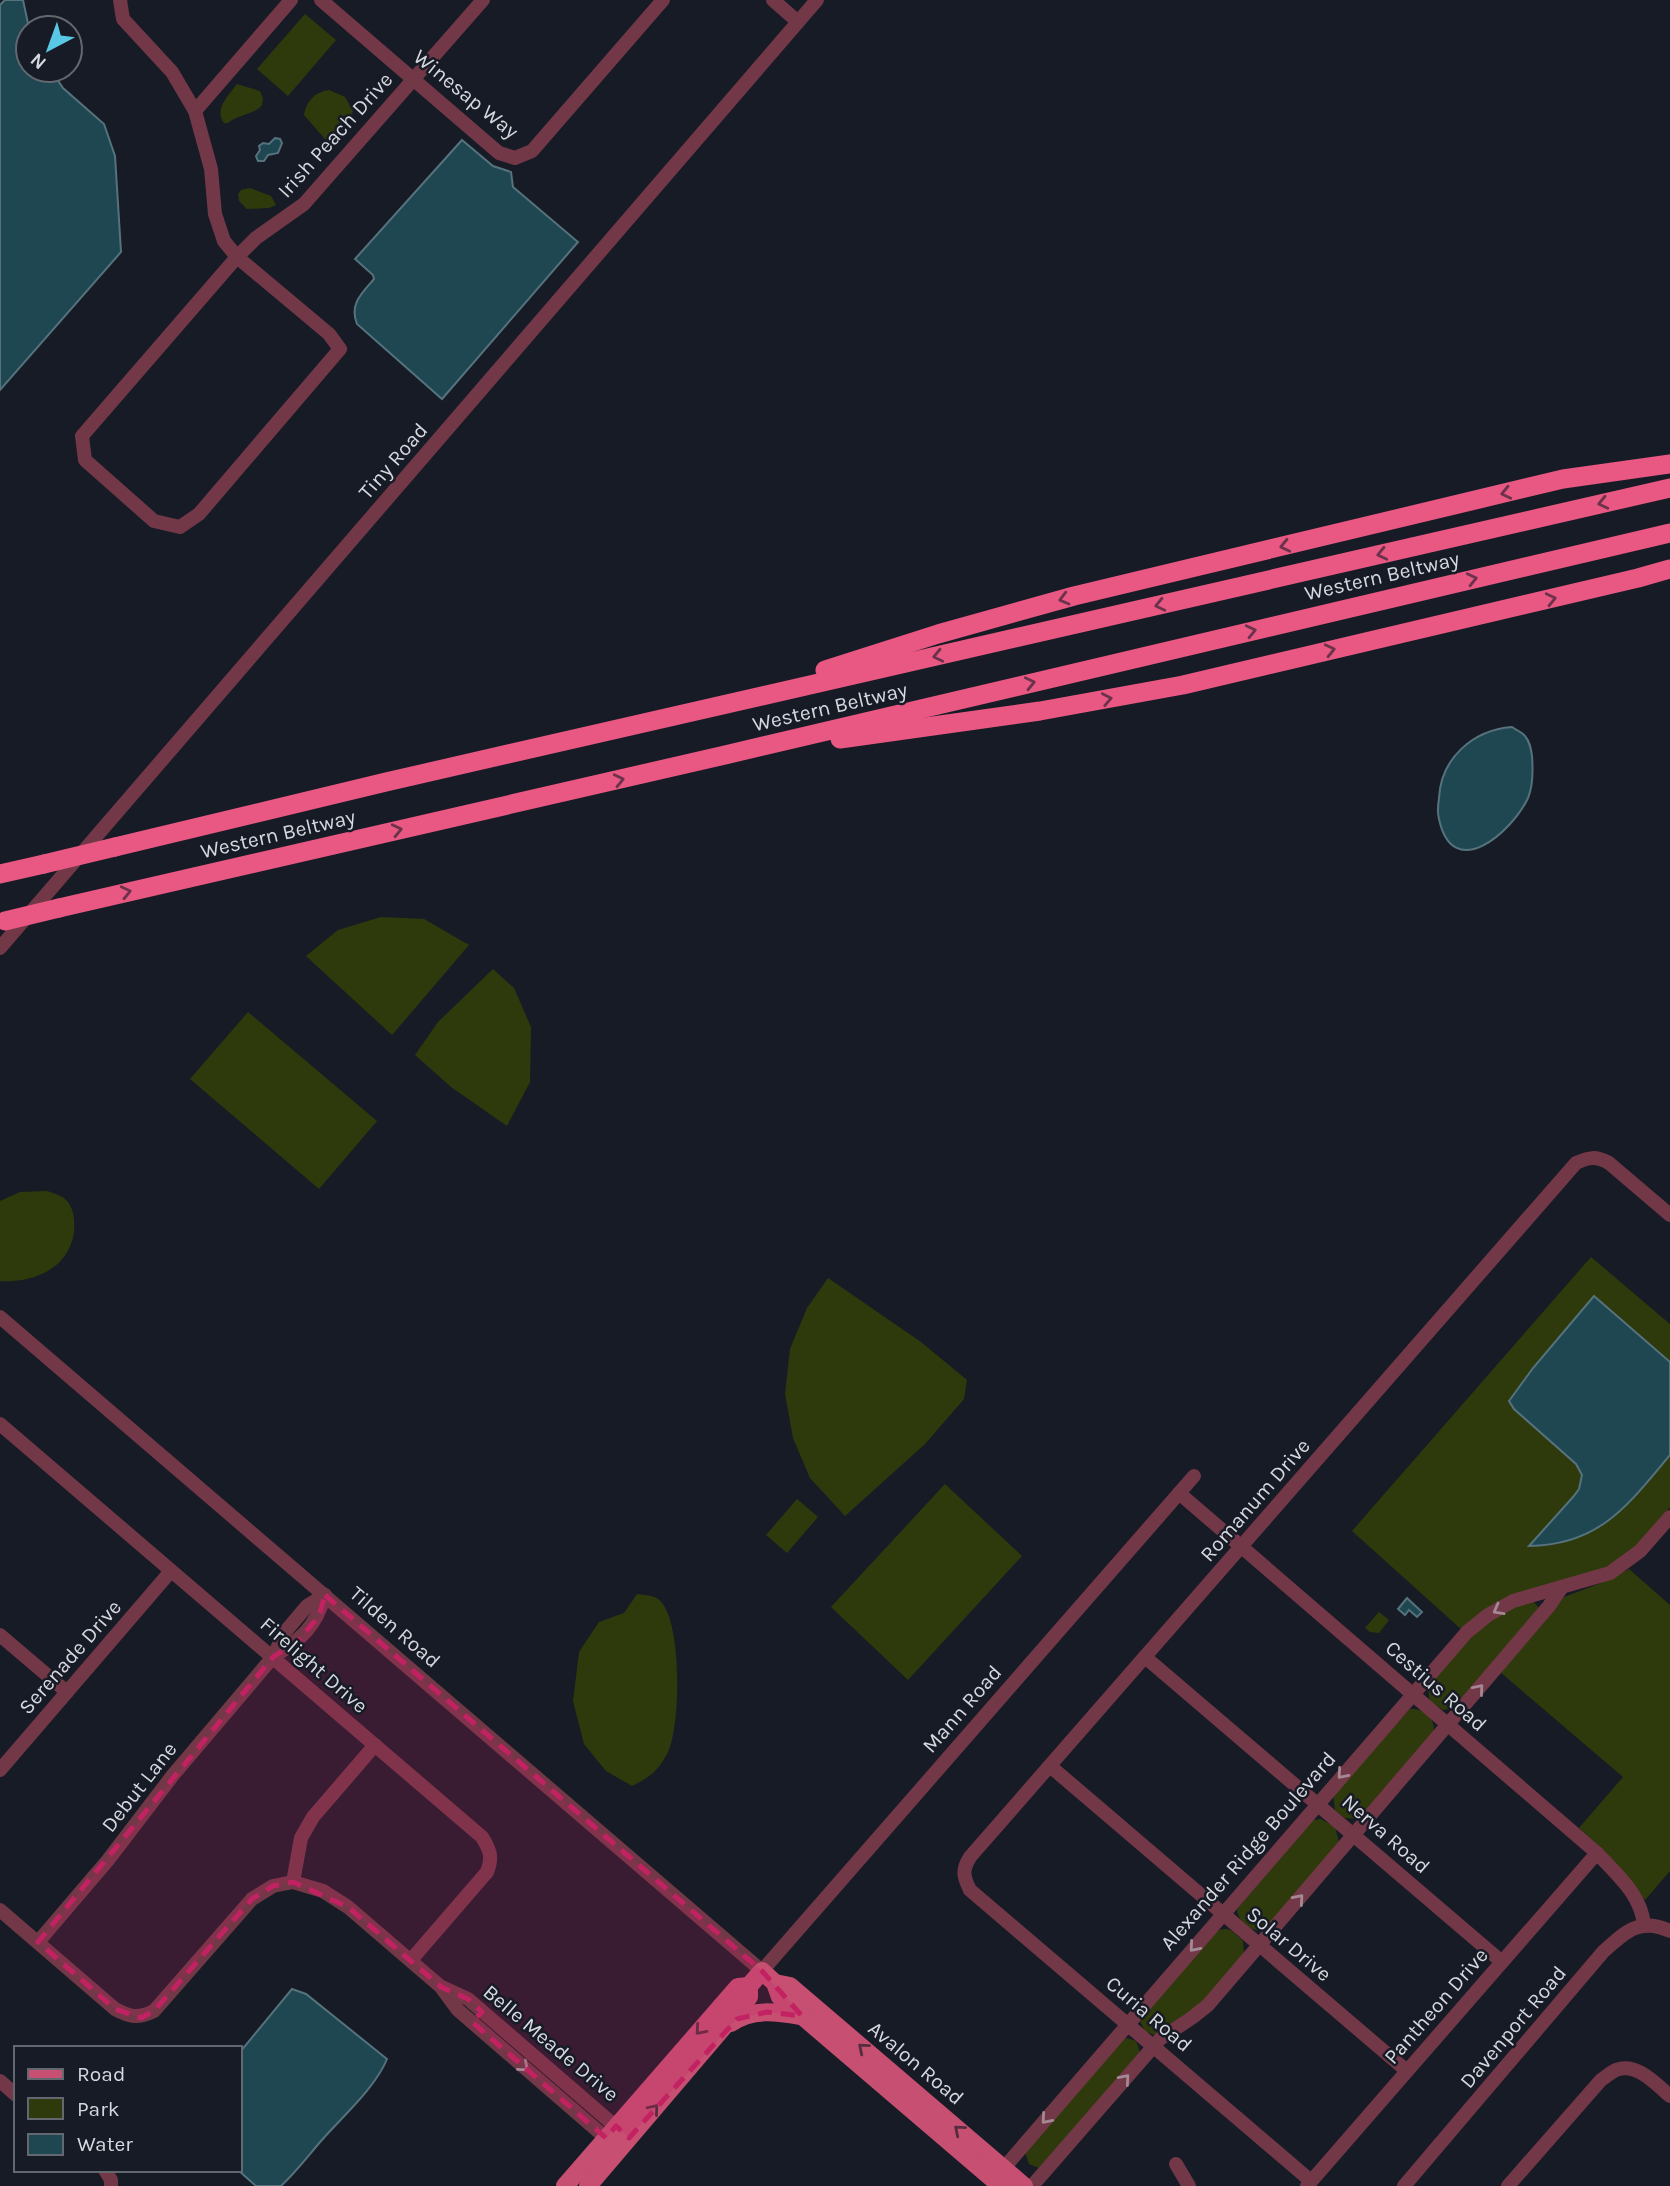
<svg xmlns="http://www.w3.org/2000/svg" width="1670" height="2186" viewBox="0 0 1670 2186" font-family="Karla,sans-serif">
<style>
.green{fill:#2e3a0b}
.water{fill:#1e4752;stroke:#55727d;stroke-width:2}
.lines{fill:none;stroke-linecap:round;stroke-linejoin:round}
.minor{stroke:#723847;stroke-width:14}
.major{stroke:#c74f72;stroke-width:18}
.highway{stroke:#e95783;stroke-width:19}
.highway-bridge{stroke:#e95783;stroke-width:19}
.oneway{stroke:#6b334b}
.oneway2{stroke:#a48894}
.oneway3{stroke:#552d40}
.marked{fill:#c32262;fill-opacity:0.2;stroke:#c32262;stroke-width:5;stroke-dasharray:14 9;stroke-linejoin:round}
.labels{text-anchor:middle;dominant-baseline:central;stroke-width:5;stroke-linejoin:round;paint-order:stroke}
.street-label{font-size:21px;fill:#d6d8e0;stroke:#171b25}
</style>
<rect width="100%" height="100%" fill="#171b25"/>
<g class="green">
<path d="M 305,14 L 336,40 L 288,96 L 257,69 Z"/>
<path d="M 237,84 L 260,91 L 263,98 L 262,105 C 254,115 239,114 228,123 L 224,123 C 214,109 228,96 237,84 Z"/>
<path d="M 329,90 L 345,97 L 353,111 L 351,117 L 334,139 L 325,139 L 304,115 C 306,102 314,92 329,90 Z"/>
<path d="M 250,188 L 271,196 L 276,205 L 269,208 L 247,209 L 239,201 L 238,194 L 241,190 Z"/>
<path d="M 381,917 L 424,919 L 469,945 L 392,1035 L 306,956 L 338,930 Z"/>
<path d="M 493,969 L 514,988 L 531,1027 L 530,1082 L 507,1126 L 451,1087 L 415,1055 L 438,1022 Z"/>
<path d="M 248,1012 L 377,1121 L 319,1189 L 190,1079 Z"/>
<path d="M 47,1191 C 53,1193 63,1196 67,1201 C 74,1209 75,1221 74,1232 C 69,1269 33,1283 0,1281 L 0,1201 L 20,1192 Z"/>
<path d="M 1591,1257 L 1670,1324 L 1670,1507 L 1636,1546 L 1612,1565 L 1462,1630 L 1352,1531 Z"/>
<path d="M 828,1278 L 921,1342 L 967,1380 L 964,1399 L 925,1444 L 845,1516 L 810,1478 L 793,1438 L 785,1394 L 790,1349 L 807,1308 Z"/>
<path d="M 945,1484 L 1022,1556 L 908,1680 L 831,1607 Z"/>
<path d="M 797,1499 L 818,1517 L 787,1553 L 766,1535 Z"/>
<path d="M 1629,1569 L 1670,1605 L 1670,1871 L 1645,1900 L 1603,1849 L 1579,1828 L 1623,1777 L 1500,1672 L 1564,1597 L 1601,1583 Z"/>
<path d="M 637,1594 C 643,1595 653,1595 658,1599 C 683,1616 681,1730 667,1754 C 657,1772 650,1777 632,1786 L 606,1771 L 584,1744 L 573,1701 L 579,1652 L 599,1622 L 624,1613 Z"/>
<path d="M 1534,1602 L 1539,1608 L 1455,1708 L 1443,1710 L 1430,1701 L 1427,1685 C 1456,1652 1487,1608 1534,1602 Z"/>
<path d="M 1379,1612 L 1389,1620 L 1379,1633 L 1370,1632 L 1365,1628 Z"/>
<path d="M 1410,1709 C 1424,1708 1434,1717 1434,1731 L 1358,1819 L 1345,1818 L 1335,1810 L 1333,1794 Z"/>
<path d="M 1321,1819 L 1335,1827 L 1339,1842 L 1265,1930 C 1251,1933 1238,1922 1237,1909 L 1313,1820 Z"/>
<path d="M 1227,1929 L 1232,1931 L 1243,1941 L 1244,1954 L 1206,2000 L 1154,2035 L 1145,2031 L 1140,2022 L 1143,2014 L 1218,1930 Z"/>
<path d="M 1127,2038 L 1136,2041 L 1140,2052 L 1039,2168 L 1029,2164 L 1025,2153 L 1123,2039 Z"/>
</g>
<g class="water">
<path d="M 5,0 L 23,0 L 29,28 L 28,70 L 51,70 L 63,88 L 104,124 L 115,156 L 121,252 L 0,390 L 0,5 Z"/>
<path d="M 275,138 L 280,139 L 282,143 L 278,153 L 268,155 L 264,161 L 258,161 L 256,156 L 260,150 L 259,146 L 263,143 L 269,144 Z"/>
<path d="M 462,140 L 493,166 L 511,172 L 513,187 L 578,242 L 442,399 L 357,324 C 349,304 362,293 374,279 L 373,275 L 355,259 Z"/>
<path d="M 1512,727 C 1516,730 1522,732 1525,736 C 1530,742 1531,749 1532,756 C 1533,769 1533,786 1528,798 C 1512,832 1453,884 1439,819 C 1437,813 1438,805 1439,798 C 1441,758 1473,730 1512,727 Z"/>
<path d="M 1594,1296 L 1670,1362 L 1670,1455 C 1628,1505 1600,1545 1529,1546 L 1573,1497 L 1579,1489 L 1582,1475 L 1576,1464 L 1514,1409 L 1509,1401 L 1533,1368 Z"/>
<path d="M 1407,1598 L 1422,1612 L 1417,1617 L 1409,1610 L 1405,1615 L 1398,1609 Z"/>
<path d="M 292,1989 L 306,1994 L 387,2059 C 376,2087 341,2118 321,2141 C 308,2156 296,2172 281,2186 L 256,2186 L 238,2170 L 240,2170 L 240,2052 Z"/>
</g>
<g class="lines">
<g class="minor">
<path d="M 120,0 L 123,19 L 172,72 L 195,111 L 211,169 L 215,214 L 224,241 L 237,257 L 329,334 L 340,349 L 199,514 L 180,527 L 154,521 L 85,460 L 82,436 L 237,257 L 256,238 L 304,204 L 483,0"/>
<path d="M 321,0 L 499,153 L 515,158 L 532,151 L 663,0"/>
<path d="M 773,0 L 798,22"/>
<path d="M 195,111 L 291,0"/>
<path d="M 0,948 L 817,0"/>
<path d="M 0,1317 L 762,1971 L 1194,1476"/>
<path d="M 0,1424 L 482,1837 C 490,1850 493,1857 487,1872 L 411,1960"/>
<path d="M 1179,1493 L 1597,1853 C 1617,1875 1641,1894 1644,1925"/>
<path d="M 0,1635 L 67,1692"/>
<path d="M 274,1656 C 301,1640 316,1626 325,1595"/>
<path d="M 1145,1657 L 1502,1962"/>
<path d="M 1050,1766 L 1407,2071"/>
<path d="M 0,1770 L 171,1571"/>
<path d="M 293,1882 L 301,1838 L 313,1817 L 375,1745"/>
<path d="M 0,1910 L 115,2009 C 130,2017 138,2019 154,2011 L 252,1899 L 273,1886 L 293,1882 L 323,1891 L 348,1907 L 441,1987 L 458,2010 L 614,2145"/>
<path d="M 38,1942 L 108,1860 L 173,1775 L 273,1657 L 285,1632 L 307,1606 L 325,1595"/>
<path d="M 442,1987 L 468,1999 L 622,2132"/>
<path d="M 0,2081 L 16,2095"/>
<path d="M 1176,2164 L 1189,2186"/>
<path d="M 105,2170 L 111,2180 L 111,2186"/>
<path d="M 997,2176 L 1467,1632 L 1488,1615 L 1513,1601 L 1610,1573 L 1640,1551 L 1670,1517"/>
<path d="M 1311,2181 L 970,1890 C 963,1876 962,1870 970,1857 L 1576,1163 C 1589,1157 1596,1156 1609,1163 L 1670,1215"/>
<path d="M 1032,2186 L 1160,2039 L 1193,2017 L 1208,2005 L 1549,1606 L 1562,1587"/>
<path d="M 1307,2186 L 1597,1853"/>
<path d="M 1404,2186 L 1603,1952 C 1625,1932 1640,1917 1670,1931"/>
<path d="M 1508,2186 L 1601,2080 C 1606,2077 1611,2072 1616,2070 C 1637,2062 1656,2084 1670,2096"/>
</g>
<g class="major">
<path d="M 775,1983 L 790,1986 L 1024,2186"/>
<path d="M 731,2023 C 752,2008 777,2012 801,2016"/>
<path d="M 565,2186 L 738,1987 L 749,1986"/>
<path d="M 588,2186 L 749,1997 L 749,1986 L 762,1971 L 775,1983 L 780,1997 L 1001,2186"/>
</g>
<g class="highway">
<path d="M 825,670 L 938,634 L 1074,596 L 1563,479 L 1670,464"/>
<path d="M 840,739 L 1040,711 L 1183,685 L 1638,578 L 1670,569"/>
<path d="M 115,847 L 386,782 L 1670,488"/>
<path d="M 0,874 L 44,864"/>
<path d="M 59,908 L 725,755 L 1670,533"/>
</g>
<g class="highway-bridge">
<path d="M 44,864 L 115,847"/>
<path d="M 5,921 L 59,908"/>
</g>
</g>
<defs><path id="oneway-chevron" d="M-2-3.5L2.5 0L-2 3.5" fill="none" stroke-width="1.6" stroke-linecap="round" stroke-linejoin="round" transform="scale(1.75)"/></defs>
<g class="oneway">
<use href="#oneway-chevron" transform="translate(1506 493) rotate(167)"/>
<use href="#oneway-chevron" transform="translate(1603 503) rotate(167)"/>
<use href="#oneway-chevron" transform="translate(1285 546) rotate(167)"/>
<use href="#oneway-chevron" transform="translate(1382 554) rotate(167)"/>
<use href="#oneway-chevron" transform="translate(1472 579) rotate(-13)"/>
<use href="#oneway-chevron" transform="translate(1064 599) rotate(165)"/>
<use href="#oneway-chevron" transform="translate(1551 599) rotate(-13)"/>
<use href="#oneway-chevron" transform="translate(1160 605) rotate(167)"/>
<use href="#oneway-chevron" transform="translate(1251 631) rotate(-13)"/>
<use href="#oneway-chevron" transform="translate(1330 650) rotate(-13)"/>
<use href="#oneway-chevron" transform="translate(938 656) rotate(167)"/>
<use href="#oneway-chevron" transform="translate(1030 683) rotate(-13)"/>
<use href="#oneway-chevron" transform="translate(1107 699) rotate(-11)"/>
<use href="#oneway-chevron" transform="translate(619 780) rotate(-13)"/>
<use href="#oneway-chevron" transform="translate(397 830) rotate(-13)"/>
<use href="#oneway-chevron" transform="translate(126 892) rotate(-13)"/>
</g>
<g class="oneway2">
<use href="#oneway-chevron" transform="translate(1498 1610) rotate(151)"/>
<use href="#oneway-chevron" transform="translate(1479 1689) rotate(-50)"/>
<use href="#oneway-chevron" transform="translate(1342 1774) rotate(131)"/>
<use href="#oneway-chevron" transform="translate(1299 1899) rotate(-49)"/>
<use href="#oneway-chevron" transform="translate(1194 1947) rotate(131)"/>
<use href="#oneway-chevron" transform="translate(524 2067) rotate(41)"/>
<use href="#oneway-chevron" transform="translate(1125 2079) rotate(-49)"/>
<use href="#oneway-chevron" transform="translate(1046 2119) rotate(131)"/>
</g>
<g class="oneway3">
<use href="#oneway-chevron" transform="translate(700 2030) rotate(131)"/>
<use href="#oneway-chevron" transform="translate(863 2048) rotate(-140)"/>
<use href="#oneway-chevron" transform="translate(654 2109) rotate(-50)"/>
<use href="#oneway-chevron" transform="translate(959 2130) rotate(-140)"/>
</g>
<path class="marked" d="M 325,1595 L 762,1971 L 802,2016 L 767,2012 L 737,2019 L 629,2138 L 616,2126 L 606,2138 L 472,2022 L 482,2012 L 468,1999 L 441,1987 L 348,1907 L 293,1882 L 273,1886 L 252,1899 L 154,2011 L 141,2018 L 115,2009 L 38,1942 L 273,1657 L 297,1642 L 319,1616 Z"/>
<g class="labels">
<g class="street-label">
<text transform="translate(466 94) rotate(39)">Winesap Way</text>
<text transform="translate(335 135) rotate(-48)">Irish Peach Drive</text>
<text transform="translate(393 461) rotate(-49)">Tiny Road</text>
<text transform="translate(1382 576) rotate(-13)">Western Beltway</text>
<text transform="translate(830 707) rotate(-13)">Western Beltway</text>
<text transform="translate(278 834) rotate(-13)">Western Beltway</text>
<text transform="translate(1255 1500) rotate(-49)">Romanum Drive</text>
<text transform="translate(395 1627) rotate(41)">Tilden Road</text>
<text transform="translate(70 1657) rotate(-49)">Serenade Drive</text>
<text transform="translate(314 1665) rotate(41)">Firelight Drive</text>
<text transform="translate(1436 1686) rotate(41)">Cestius Road</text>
<text transform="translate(962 1709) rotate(-49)">Mann Road</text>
<text transform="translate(139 1787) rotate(-52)">Debut Lane</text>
<text transform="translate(1386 1834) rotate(41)">Nerva Road</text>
<text transform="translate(1248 1851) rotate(-49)">Alexander Ridge Boulevard</text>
<text transform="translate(1289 1944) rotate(40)">Solar Drive</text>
<text transform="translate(1436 2006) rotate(-49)">Pantheon Drive</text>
<text transform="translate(1149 2014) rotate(40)">Curia Road</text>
<text transform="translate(1513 2027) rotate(-50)">Davenport Road</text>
<text transform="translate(551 2043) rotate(40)">Belle Meade Drive</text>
<text transform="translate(916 2063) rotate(40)">Avalon Road</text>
</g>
</g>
<rect x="14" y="2046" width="228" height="126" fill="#171b25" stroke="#636770" stroke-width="2"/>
<rect x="28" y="2069" width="35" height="10" fill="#c74f72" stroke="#636770" stroke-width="2"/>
<text x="77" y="2081" font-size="21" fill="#d6d8e0">Road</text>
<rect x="28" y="2098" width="35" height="21" fill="#2e3a0b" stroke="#636770" stroke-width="2"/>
<text x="77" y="2116" font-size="21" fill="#d6d8e0">Park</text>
<rect x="28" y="2134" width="35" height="21" fill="#1e4752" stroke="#636770" stroke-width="2"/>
<text x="77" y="2151" font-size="21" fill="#d6d8e0">Water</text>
<g transform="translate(49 49) rotate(221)"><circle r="33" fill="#171b25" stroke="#636770" stroke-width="2"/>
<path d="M0-5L12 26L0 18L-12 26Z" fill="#59c8e5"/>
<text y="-10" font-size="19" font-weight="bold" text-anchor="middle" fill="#d6d8e0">N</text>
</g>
</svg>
